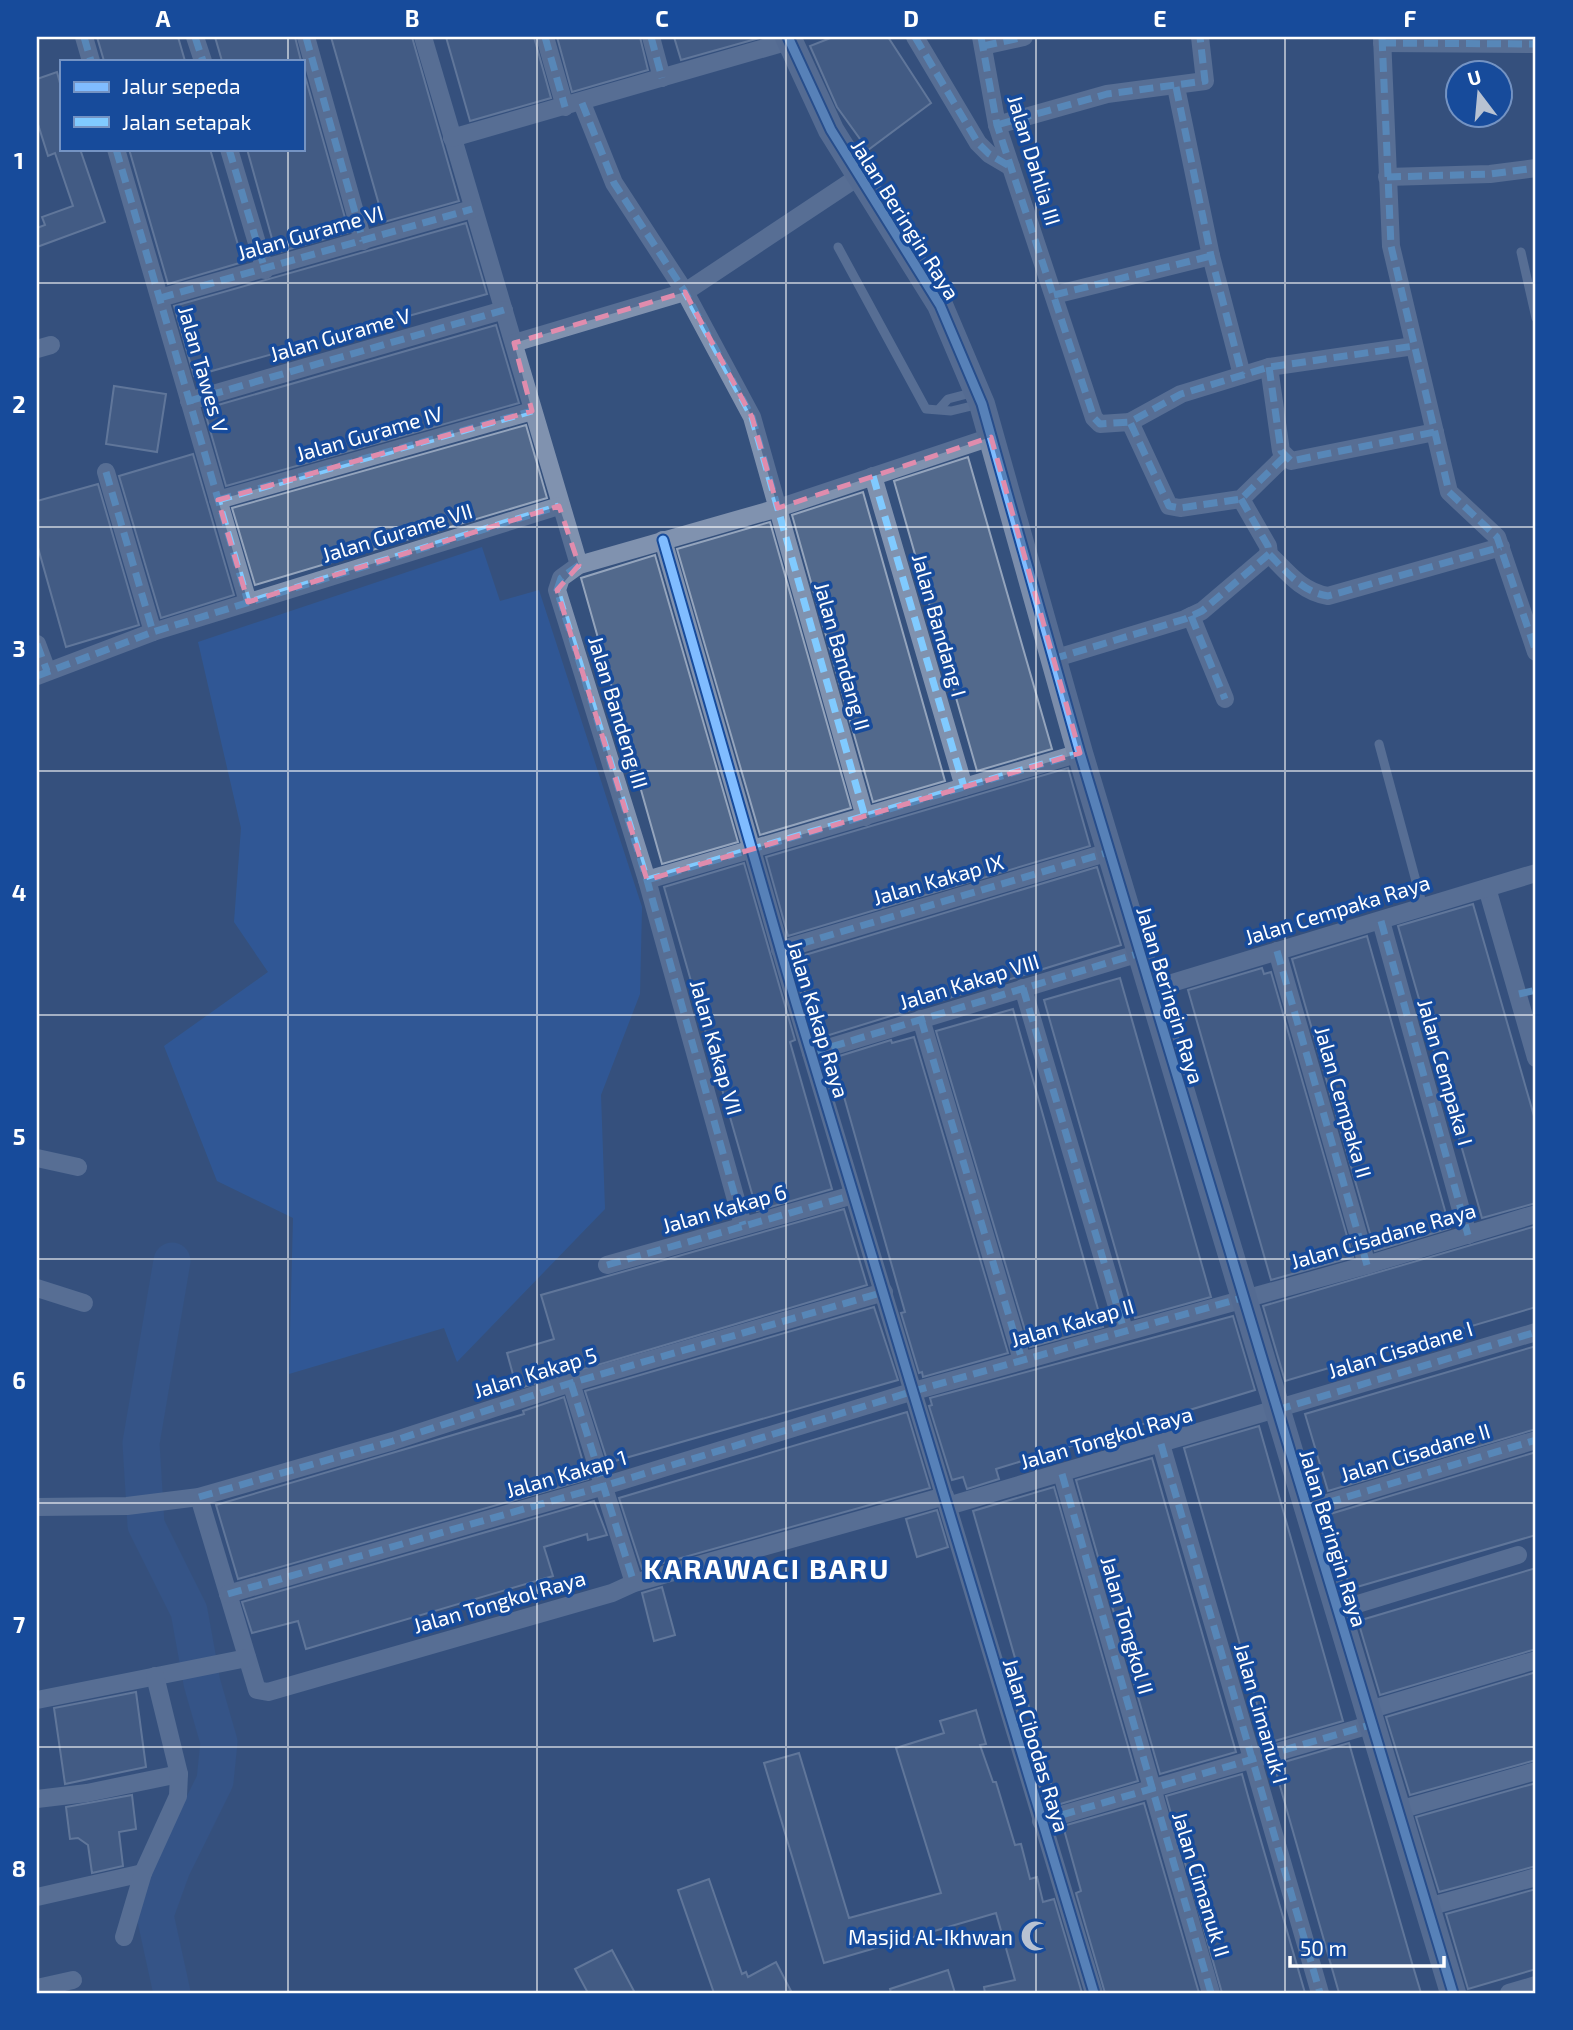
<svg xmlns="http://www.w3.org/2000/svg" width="1573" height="2030" viewBox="0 0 1573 2030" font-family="'Exo 2',sans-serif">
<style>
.green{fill:#2b61b1}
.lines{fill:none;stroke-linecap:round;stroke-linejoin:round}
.river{stroke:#355992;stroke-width:37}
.building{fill:#52698c;stroke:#94a4bc;stroke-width:2}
.lane{stroke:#8092af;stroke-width:9}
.street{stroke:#8092af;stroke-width:18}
.secondary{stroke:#7b8dab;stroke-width:26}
.quiet{stroke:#80caff;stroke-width:7;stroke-dasharray:14 7;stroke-linecap:butt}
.cycleway-casing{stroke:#174b9b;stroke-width:13}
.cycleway{stroke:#80bcff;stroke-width:9}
.marked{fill:none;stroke:#e08cad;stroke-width:5;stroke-dasharray:14 9;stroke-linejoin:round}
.grid{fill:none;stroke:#fff;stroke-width:2;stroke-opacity:0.55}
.labels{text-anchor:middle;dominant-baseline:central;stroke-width:7;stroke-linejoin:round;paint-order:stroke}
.street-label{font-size:21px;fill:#fff;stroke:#174b9b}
.poi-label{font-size:21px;fill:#fff;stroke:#174b9b;text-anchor:end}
.district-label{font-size:28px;font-weight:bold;letter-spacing:2px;fill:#fff;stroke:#174b9b}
.neatline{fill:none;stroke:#fff;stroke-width:2.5}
.grid-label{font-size:23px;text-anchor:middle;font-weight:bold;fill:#fff}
</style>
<rect width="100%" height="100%" fill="#35517d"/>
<path class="green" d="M 482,547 L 500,601 L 539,590 L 642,907 L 640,994 L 601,1095 L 605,1209 L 457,1362 L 444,1328 L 289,1374 L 293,1218 L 217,1181 L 164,1046 L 268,972 L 234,922 L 241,828 L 198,642 Z"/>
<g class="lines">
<path class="river" d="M 172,1993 L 155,1915 L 172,1868 L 215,1781 L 219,1742 L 202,1683 L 189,1611 L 146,1525 L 141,1443 L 172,1261"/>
</g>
<g class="building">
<path d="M 97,37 L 178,37 L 185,61 L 104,61 Z"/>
<path d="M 215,37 L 295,37 L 301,61 L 222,61 Z"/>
<path d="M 331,37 L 412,37 L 459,201 L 384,222 Z"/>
<path d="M 446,37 L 534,37 L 551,98 L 470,121 Z"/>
<path d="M 557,37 L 640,37 L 648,70 L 572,92 Z"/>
<path d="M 674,37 L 763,37 L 681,60 Z"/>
<path d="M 833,37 L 888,37 L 931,103 L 868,150 L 837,107 L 810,46 Z"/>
<path d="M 57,72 L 61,87 L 61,149 L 80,149 L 105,222 L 37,247 L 37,228 L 45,225 L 42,217 L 73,206 L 55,153 L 48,156 L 37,121 L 37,79 Z"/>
<path d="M 305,76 L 349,232 L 276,253 L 247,149 L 303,149 Z"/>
<path d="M 129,149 L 210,149 L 243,262 L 168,284 Z"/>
<path d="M 466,223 L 487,294 L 194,376 L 174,306 Z"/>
<path d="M 496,325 L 519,403 L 226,486 L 204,409 Z"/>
<path d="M 114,386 L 166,394 L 157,452 L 106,444 Z"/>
<path d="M 526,425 L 547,498 L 255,585 L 232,508 Z"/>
<path d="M 193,454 L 234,595 L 161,618 L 119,476 Z"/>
<path d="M 968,457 L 1052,749 L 977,771 L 894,481 Z"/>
<path d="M 98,484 L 139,625 L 66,647 L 37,544 L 37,501 Z"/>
<path d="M 863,492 L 945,781 L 873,802 L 792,515 Z"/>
<path d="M 770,522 L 851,808 L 760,835 L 677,549 Z"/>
<path d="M 655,555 L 738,842 L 662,864 L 581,578 Z"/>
<path d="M 1068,768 L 1090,846 L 788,936 L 766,857 Z"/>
<path d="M 744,863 L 795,1040 L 790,1042 L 832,1189 L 757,1211 L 664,887 Z"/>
<path d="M 1097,867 L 1121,945 L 826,1036 L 825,1032 L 817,1034 L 795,958 Z"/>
<path d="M 1473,904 L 1536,1123 L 1536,1203 L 1482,1218 L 1398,926 Z"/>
<path d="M 1367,936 L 1450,1228 L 1375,1251 L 1292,959 Z"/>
<path d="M 1262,968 L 1264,974 L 1271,972 L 1353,1257 L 1271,1280 L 1188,990 Z"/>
<path d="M 1120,978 L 1211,1297 L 1135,1318 L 1044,1000 Z"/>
<path d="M 1013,1009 L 1103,1327 L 1030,1347 L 936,1031 Z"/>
<path d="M 914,1037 L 1008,1353 L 923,1377 L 922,1372 L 919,1373 L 901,1313 L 905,1312 L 833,1058 L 891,1040 L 892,1043 Z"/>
<path d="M 844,1209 L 867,1285 L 517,1389 L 507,1353 L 554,1339 L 541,1295 Z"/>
<path d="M 1536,1226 L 1536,1307 L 1285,1381 L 1263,1306 Z"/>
<path d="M 874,1307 L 898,1380 L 608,1463 L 585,1391 Z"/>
<path d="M 1233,1316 L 1255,1390 L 996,1469 L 999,1479 L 967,1489 L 963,1477 L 952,1480 L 929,1406 L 932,1405 L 930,1398 Z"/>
<path d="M 1536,1346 L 1536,1429 L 1328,1491 L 1305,1414 Z"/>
<path d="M 564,1397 L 588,1479 L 238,1579 L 216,1505 L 524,1414 L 523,1411 Z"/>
<path d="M 907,1412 L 930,1488 L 642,1569 L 619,1498 Z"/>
<path d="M 1259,1426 L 1343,1721 L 1268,1743 L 1184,1448 Z"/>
<path d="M 1536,1452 L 1536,1535 L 1350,1589 L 1330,1514 Z"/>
<path d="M 1152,1458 L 1236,1752 L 1160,1774 L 1076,1480 Z"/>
<path d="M 1054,1487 L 1138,1781 L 1057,1805 L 973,1511 Z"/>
<path d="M 594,1501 L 607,1535 L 588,1540 L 587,1534 L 544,1547 L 553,1576 L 306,1649 L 298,1621 L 252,1633 L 242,1602 Z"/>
<path d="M 937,1510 L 948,1547 L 917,1557 L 906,1519 Z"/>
<path d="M 1536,1568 L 1536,1649 L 1380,1695 L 1358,1621 Z"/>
<path d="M 662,1587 L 675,1635 L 654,1641 L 642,1593 Z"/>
<path d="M 1536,1672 L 1536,1760 L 1410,1795 L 1386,1717 Z"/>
<path d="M 136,1692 L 146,1767 L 65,1784 L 54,1708 Z"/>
<path d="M 976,1710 L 986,1744 L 980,1745 L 993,1782 L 996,1782 L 1015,1845 L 1021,1844 L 1030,1879 L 1037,1877 L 1043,1902 L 1054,1899 L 1082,1993 L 985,1993 L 984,1987 L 1015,1980 L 996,1913 L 824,1963 L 764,1763 L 799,1753 L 849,1918 L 941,1893 L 896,1748 L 944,1733 L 940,1721 Z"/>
<path d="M 1349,1743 L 1412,1963 L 1421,1993 L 1339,1993 L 1292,1828 L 1274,1765 Z"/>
<path d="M 1242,1774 L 1248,1796 L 1305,1993 L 1222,1993 L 1166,1796 Z"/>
<path d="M 1536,1783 L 1536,1866 L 1439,1892 L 1416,1817 Z"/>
<path d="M 132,1795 L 136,1829 L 119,1832 L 123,1866 L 92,1873 L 88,1845 L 78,1838 L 70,1839 L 66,1807 Z"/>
<path d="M 1144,1803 L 1199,1993 L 1105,1993 L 1076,1893 L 1081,1891 L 1063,1826 Z"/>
<path d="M 709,1879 L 742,1974 L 746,1972 L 748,1977 L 776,1962 L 792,1993 L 714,1993 L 678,1890 Z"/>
<path d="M 1536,1889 L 1536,1969 L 1468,1989 L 1446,1914 Z"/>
<path d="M 612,1950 L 635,1993 L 588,1993 L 575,1969 Z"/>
<path d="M 948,1970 L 955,1993 L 891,1993 L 890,1989 Z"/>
</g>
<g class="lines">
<g class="lane">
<path d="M 838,247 L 926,409 L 951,411 L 980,404"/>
<path d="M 1521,252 L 1536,318"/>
<path d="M 940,408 L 948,399 L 975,392"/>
<path d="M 1379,744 L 1423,907"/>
</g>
<g class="street">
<path d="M 84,37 L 91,61"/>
<path d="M 195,37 L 203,61"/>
<path d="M 306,37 L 363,241"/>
<path d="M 423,37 L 579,565"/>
<path d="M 545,37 L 565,107"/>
<path d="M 651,37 L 662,78"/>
<path d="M 915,37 L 978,143 L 989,154 L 1011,167"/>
<path d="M 981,37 L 997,125 L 1094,418 L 1100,424 L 1130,422"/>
<path d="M 1382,37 L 1391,246 L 1449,492 L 1497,537 L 1536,652"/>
<path d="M 1382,43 L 1536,44"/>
<path d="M 983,46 L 1024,37"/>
<path d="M 1176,87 L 1211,256 L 1242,375"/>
<path d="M 582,103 L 614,183 L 685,292 L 752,417 L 865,817"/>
<path d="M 997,125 L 1107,94 L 1205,81 L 1200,37"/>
<path d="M 452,138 L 789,41"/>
<path d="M 116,149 L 248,602"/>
<path d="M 229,149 L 265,270"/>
<path d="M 1387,177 L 1490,174 L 1536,168"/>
<path d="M 1054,295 L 1211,256"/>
<path d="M 160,298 L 472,209"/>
<path d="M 514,343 L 685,292 L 858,177"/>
<path d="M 37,349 L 51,345"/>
<path d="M 1269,367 L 1281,451 L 1291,461 L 1435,432"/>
<path d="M 189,401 L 504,310"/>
<path d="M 1284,457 L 1241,499 L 1180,508 L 1169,506 L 1130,422 L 1181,394 L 1269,367 L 1414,346"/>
<path d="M 106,472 L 153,632"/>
<path d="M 873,476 L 964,787"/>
<path d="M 1241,499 L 1268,546 L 1269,554 C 1287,572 1302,592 1328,596 L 1501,547"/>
<path d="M 218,500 L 532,411"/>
<path d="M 663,540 L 795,1000 L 1094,1993"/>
<path d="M 1191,616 L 1225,699"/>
<path d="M 37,644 L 47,671"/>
<path d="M 1053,659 L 1185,619 L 1202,611 L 1269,554"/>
<path d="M 37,676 L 153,632 L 559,506"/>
<path d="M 647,880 L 1080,753"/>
<path d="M 1487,888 L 1536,1058"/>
<path d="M 1381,921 L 1468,1235"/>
<path d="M 780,950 L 1109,852"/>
<path d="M 1277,951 L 1367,1265"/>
<path d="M 1023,988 L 1124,1330"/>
<path d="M 1152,989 L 1536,873"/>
<path d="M 921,1019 L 1022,1360"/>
<path d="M 811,1053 L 1140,953"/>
<path d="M 37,1158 L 78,1167"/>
<path d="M 743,1225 L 647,880 L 557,590 L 561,578 L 579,565 L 778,508 L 991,437"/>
<path d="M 607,1265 L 853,1195"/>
<path d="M 37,1288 L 84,1303"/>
<path d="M 571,1383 L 634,1583"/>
<path d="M 1161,1444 L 1320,1993"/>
<path d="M 1062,1474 L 1211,1993"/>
<path d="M 199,1497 L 257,1690 L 268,1692 L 612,1593 L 634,1583 L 945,1496"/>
<path d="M 948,1506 L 1536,1332"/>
<path d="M 37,1507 L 127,1506 L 199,1497 L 393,1441 L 571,1383 L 884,1292"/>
<path d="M 1307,1509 L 1536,1440"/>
<path d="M 228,1594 L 604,1486 L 914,1391 L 1367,1265 L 1536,1214"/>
<path d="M 1338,1610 L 1518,1555"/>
<path d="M 37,1700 L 247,1658"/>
<path d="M 1369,1710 L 1536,1660"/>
<path d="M 37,1799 L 87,1793 L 179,1774"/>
<path d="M 1399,1810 L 1536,1771"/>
<path d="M 1041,1821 L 1373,1724"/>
<path d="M 37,1897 L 143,1873"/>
<path d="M 1428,1907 L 1536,1877"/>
<path d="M 124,1937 L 143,1873 L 178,1796 L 179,1774 L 155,1676"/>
<path d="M 37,1988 L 73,1980"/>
<path d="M 1509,1993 L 1536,1985"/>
</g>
<path class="secondary" d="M 788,37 L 831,130 L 940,305 L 982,404 L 1080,753 L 1453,1993"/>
<g class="quiet">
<path d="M 84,37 L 91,61"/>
<path d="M 195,37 L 203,61"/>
<path d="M 306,37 L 363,241"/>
<path d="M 545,37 L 565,107"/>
<path d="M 651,37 L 662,78"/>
<path d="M 915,37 L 978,143 L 989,154 L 1011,167"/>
<path d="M 981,37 L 997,125 L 1094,418 L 1100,424 L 1130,422"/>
<path d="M 1382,37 L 1391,246 L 1449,492 L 1497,537 L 1536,652"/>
<path d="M 1382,43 L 1536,44"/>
<path d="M 983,46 L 1024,37"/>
<path d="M 1176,87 L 1211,256 L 1242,375"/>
<path d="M 582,103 L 614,183 L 685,292 L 752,417 L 865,817"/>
<path d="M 997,125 L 1107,94 L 1205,81 L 1200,37"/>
<path d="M 116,149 L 248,602"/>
<path d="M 229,149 L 265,270"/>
<path d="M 1387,177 L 1490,174 L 1536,168"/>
<path d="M 1054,295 L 1211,256"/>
<path d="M 160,298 L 472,209"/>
<path d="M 1269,367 L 1281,451 L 1291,461 L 1435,432"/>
<path d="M 189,401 L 504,310"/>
<path d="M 1284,457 L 1241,499 L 1180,508 L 1169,506 L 1130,422 L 1181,394 L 1269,367 L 1414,346"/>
<path d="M 106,472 L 153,632"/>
<path d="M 873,476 L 964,787"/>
<path d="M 1241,499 L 1268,546 L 1269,554 C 1287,572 1302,592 1328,596 L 1501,547"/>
<path d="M 218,500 L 532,411"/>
<path d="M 579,565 L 561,578 L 557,590 L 647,880 L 743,1225"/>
<path d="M 1191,616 L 1225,699"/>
<path d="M 37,644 L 47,671"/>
<path d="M 1053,659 L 1185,619 L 1202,611 L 1269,554"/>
<path d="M 37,676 L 153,632 L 559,506"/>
<path d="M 647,880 L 1080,753"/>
<path d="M 1381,921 L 1468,1235"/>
<path d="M 780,950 L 1109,852"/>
<path d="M 1277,951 L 1367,1265"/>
<path d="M 1023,988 L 1124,1330"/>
<path d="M 1519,994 L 1536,990"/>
<path d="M 921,1019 L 1022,1360"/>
<path d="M 811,1053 L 1140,953"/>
<path d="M 607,1265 L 853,1195"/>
<path d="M 571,1383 L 634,1583"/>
<path d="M 1277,1410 L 1536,1332"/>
<path d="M 1161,1444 L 1320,1993"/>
<path d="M 1062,1474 L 1211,1993"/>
<path d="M 199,1497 L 393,1441 L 571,1383 L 884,1292"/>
<path d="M 1307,1509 L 1536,1440"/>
<path d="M 228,1594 L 604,1486 L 914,1391 L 1242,1298"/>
<path d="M 1041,1821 L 1373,1724"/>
</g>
<g class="cycleway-casing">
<g id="cycleway">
<path d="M 788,37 L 831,130 L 940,305 L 982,404 L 1080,753 L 1453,1993"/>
<path d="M 663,540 L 795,1000 L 1094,1993"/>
</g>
</g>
<use href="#cycleway" class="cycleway"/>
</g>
<path d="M0 0H1573V2030H0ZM 685,292 L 752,417 L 778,508 L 991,437 L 1080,753 L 647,880 L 557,590 L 579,565 L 559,506 L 248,602 L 218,500 L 532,411 L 514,343 Z" fill="#35517d" fill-opacity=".55" fill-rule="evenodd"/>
<path class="marked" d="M 685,292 L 752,417 L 778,508 L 991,437 L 1080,753 L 647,880 L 557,590 L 579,565 L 559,506 L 248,602 L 218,500 L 532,411 L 514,343 Z"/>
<path class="grid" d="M 288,37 L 288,61M 537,37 L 537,1993M 786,37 L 786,1993M 1036,37 L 1036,1993M 1285,37 L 1285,1993M 288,149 L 288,1993M 37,283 L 1536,283M 37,527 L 1536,527M 37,771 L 1536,771M 37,1015 L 1536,1015M 37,1259 L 1536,1259M 37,1503 L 1536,1503M 37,1747 L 1536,1747"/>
<defs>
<g id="mosque-bare" transform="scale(2.415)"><path d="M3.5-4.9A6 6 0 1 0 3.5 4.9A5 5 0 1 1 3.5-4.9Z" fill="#b8c2d2" stroke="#174b9b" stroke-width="2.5" paint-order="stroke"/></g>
</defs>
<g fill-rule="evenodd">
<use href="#mosque-bare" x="1036" y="1936"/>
</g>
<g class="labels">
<g class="street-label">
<text transform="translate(1035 160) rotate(73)">Jalan Dahlia III</text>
<text transform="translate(906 219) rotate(58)">Jalan Beringin Raya</text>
<text transform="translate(310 232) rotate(-16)">Jalan Gurame VI</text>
<text transform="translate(340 334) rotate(-16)">Jalan Gurame V</text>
<text transform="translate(204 369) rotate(74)">Jalan Tawes V</text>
<text transform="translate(369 433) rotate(-16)">Jalan Gurame IV</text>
<text transform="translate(397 532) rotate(-17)">Jalan Gurame VII</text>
<text transform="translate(940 625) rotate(74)">Jalan Bandang I</text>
<text transform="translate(843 656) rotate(74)">Jalan Bandang II</text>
<text transform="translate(619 712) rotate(73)">Jalan Bandeng III</text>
<text transform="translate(938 879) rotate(-16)">Jalan Kakap IX</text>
<text transform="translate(1337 909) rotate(-17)">Jalan Cempaka Raya</text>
<text transform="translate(969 981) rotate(-17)">Jalan Kakap VIII</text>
<text transform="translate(1171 995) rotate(73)">Jalan Beringin Raya</text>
<text transform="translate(819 1019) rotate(73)">Jalan Kakap Raya</text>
<text transform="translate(717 1047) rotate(74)">Jalan Kakap VII</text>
<text transform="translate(1446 1072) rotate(74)">Jalan Cempaka I</text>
<text transform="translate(1344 1102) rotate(74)">Jalan Cempaka II</text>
<text transform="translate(724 1208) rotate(-16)">Jalan Kakap 6</text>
<text transform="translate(1383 1235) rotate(-16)">Jalan Cisadane Raya</text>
<text transform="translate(1072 1322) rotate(-16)">Jalan Kakap II</text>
<text transform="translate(1400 1349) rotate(-17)">Jalan Cisadane I</text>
<text transform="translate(535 1372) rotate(-17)">Jalan Kakap 5</text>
<text transform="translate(1106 1437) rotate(-16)">Jalan Tongkol Raya</text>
<text transform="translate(1415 1452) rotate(-17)">Jalan Cisadane II</text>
<text transform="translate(566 1473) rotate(-16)">Jalan Kakap 1</text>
<text transform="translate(1334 1538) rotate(73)">Jalan Beringin Raya</text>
<text transform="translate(499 1601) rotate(-16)">Jalan Tongkol Raya</text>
<text transform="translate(1128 1625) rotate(74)">Jalan Tongkol II</text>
<text transform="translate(1262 1713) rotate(74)">Jalan Cimanuk I</text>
<text transform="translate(1037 1745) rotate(73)">Jalan Cibodas Raya</text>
<text transform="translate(1202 1884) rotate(73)">Jalan Cimanuk II</text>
</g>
<g class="poi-label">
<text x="1013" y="1936">Masjid Al-Ikhwan</text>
</g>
<g class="district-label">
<text x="767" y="1568">KARAWACI BARU</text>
</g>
</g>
<rect width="1573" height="2030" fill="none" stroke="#174b9b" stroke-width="77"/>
<rect x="60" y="60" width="245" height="91" fill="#174b9b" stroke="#7493c3" stroke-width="2"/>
<rect x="74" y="82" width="35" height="10" fill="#80bcff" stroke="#7493c3" stroke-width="2"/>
<text x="122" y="94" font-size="21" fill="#ffffff">Jalur sepeda</text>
<rect x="74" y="117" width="35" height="10" fill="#80caff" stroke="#7493c3" stroke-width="2"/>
<text x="122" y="130" font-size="21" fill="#ffffff">Jalan setapak</text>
<g transform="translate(1479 94) rotate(344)"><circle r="33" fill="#174b9b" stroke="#7493c3" stroke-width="2"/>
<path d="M0-5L12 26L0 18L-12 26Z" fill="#b8c2d2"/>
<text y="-10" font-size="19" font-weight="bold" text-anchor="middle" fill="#ffffff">U</text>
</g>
<path d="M1290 1956v10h154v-10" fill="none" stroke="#ffffff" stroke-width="3.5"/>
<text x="1300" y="1956" font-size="21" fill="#ffffff" stroke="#174b9b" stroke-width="5" paint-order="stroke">50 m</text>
<rect x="38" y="38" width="1496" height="1954" class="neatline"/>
<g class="grid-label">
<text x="163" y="27">A</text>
<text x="412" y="27">B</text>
<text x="662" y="27">C</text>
<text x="911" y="27">D</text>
<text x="1160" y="27">E</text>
<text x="1410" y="27">F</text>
<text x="19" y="169">1</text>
<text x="19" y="413">2</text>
<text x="19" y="657">3</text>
<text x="19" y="901">4</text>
<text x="19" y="1145">5</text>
<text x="19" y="1389">6</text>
<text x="19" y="1633">7</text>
<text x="19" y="1877">8</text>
</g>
</svg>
